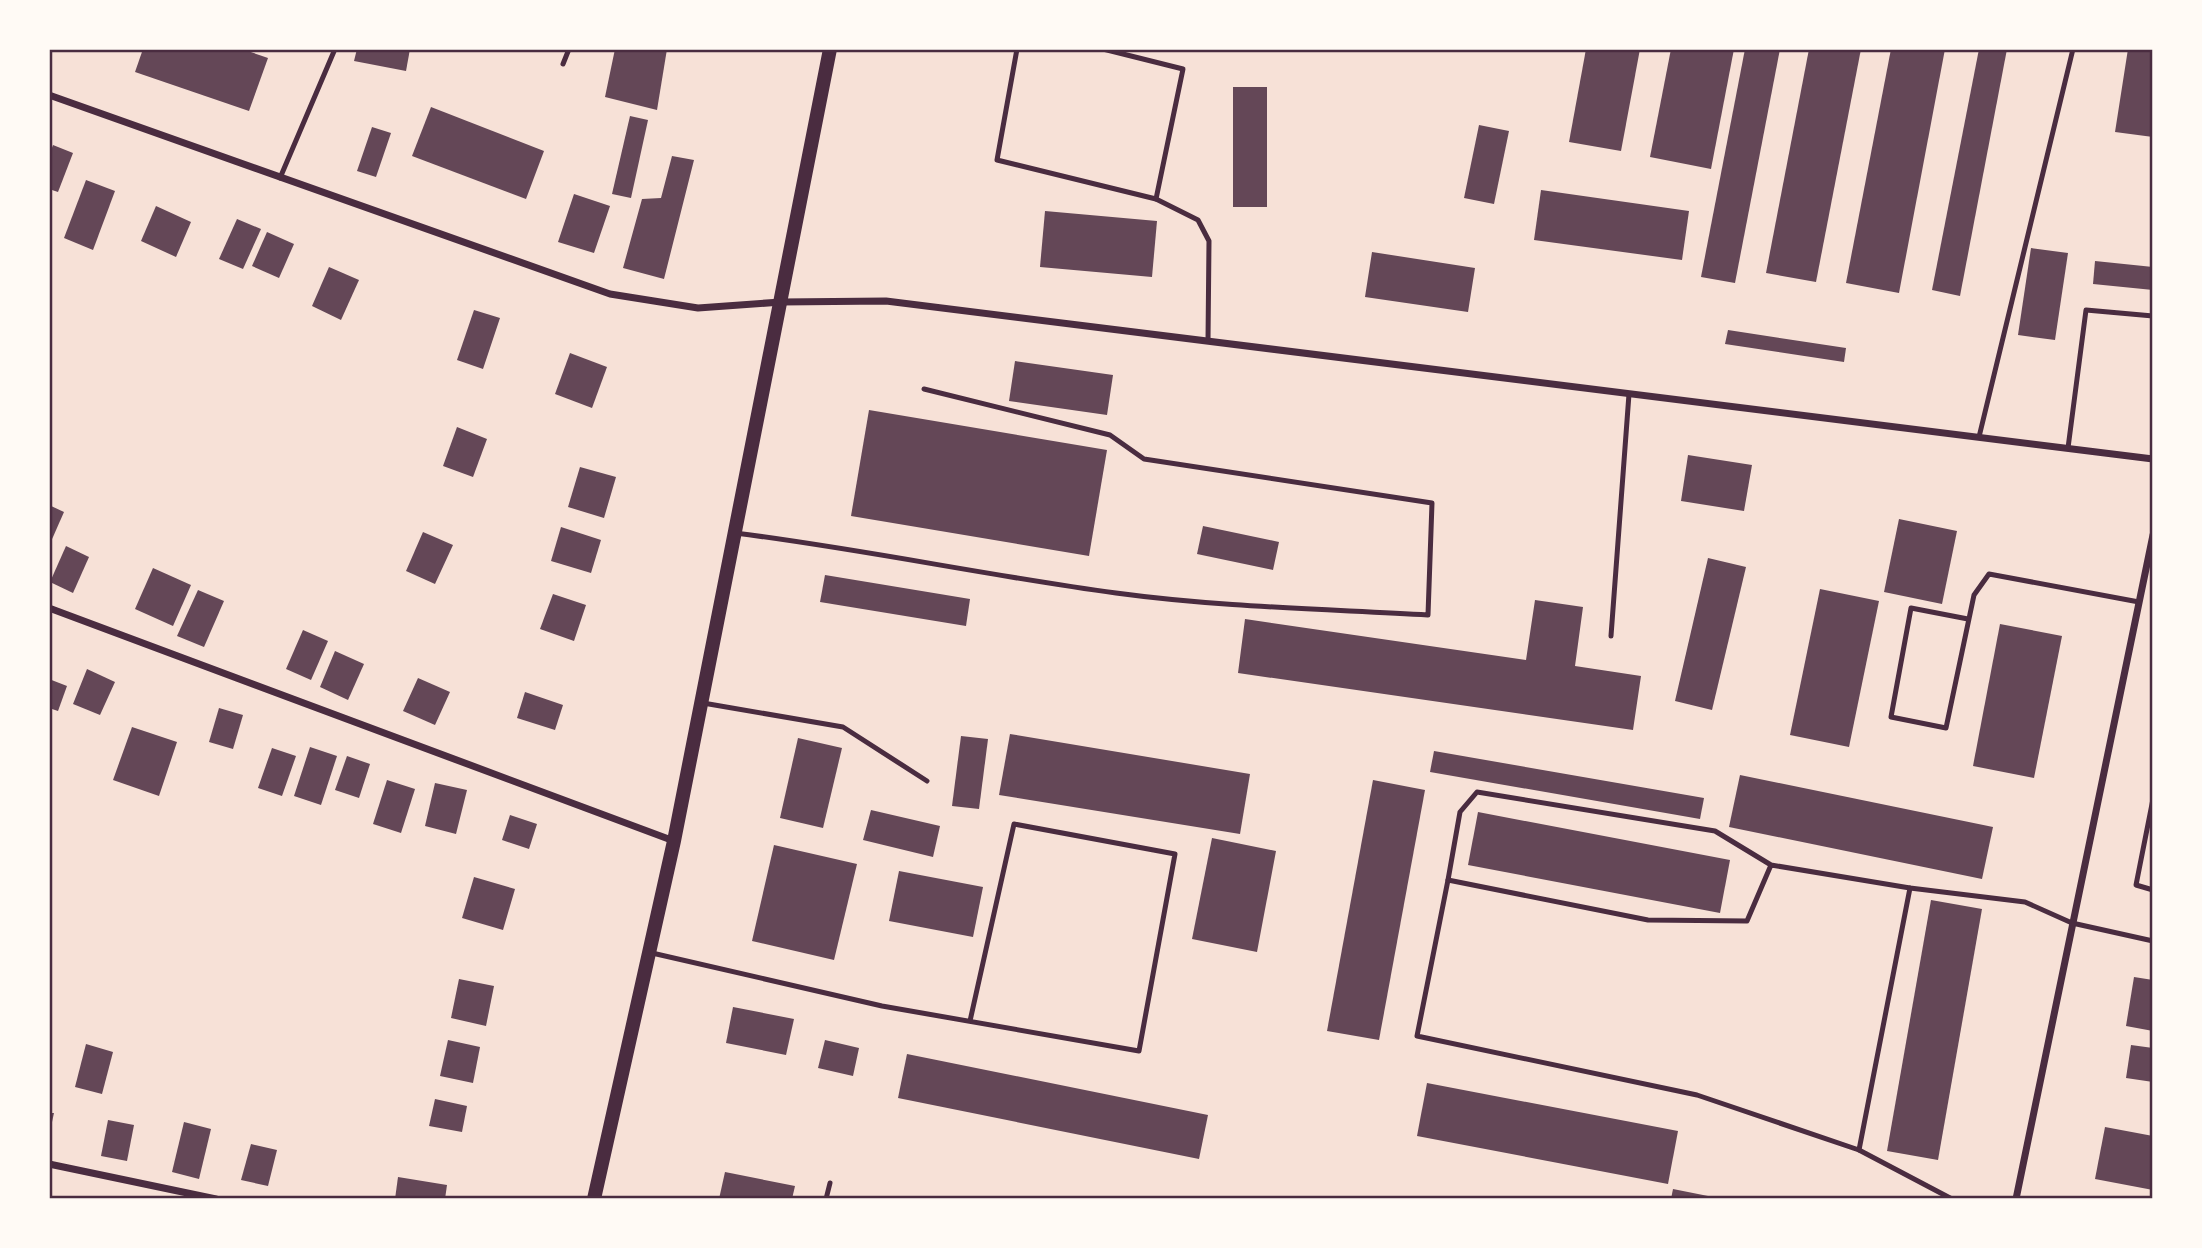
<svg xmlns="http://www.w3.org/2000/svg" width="2202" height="1248" viewBox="0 0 2202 1248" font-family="'IBM Plex Sans',sans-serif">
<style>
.building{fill:#644757}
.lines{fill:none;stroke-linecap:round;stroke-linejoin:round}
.service{stroke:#4a2c40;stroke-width:5}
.minor{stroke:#4a2c40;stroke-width:7}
.secondary{stroke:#4a2c40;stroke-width:14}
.neatline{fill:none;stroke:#4a2c40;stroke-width:2.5}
</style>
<rect width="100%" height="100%" fill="#f7e1d7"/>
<g class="building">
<path d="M 143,49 L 242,49 L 268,58 L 249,111 L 135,72 Z"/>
<path d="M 357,49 L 410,49 L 406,71 L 354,61 Z"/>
<path d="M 615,49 L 667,49 L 657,110 L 605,97 Z"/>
<path d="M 1586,49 L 1640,49 L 1621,151 L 1569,142 Z"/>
<path d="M 1671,49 L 1734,49 L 1711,169 L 1650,157 Z"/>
<path d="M 1745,49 L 1780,49 L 1735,283 L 1701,277 Z"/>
<path d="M 1809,49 L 1861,49 L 1816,282 L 1766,273 Z"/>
<path d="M 1891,49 L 1945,49 L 1899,293 L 1846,283 Z"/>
<path d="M 1979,49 L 2007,49 L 1960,296 L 1932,290 Z"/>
<path d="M 2128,49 L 2153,49 L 2153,137 L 2115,132 Z"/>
<rect x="1233" y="87" width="34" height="120"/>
<path d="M 431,107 L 544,151 L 526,199 L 412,156 Z"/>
<path d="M 630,116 L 648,120 L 631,198 L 612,194 Z"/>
<path d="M 1479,125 L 1509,131 L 1494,204 L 1464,198 Z"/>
<path d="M 372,127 L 391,133 L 376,177 L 357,171 Z"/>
<path d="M 53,145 L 73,153 L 58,192 L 49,189 L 49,156 Z"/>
<path d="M 672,156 L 694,160 L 664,279 L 623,268 L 642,199 L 661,198 Z"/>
<path d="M 86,180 L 115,191 L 93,250 L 64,238 Z"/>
<path d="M 1541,190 L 1689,211 L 1682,260 L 1534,240 Z"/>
<path d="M 574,194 L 610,206 L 594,253 L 558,242 Z"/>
<path d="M 156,206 L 191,222 L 176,257 L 141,241 Z"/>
<path d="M 1045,211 L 1157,221 L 1152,277 L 1040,267 Z"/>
<path d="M 237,219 L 261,229 L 243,269 L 219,259 Z"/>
<path d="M 267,232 L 294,244 L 279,278 L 252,266 Z"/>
<path d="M 2031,248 L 2068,253 L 2055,340 L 2018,335 Z"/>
<path d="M 1372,252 L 1475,268 L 1468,312 L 1365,297 Z"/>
<path d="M 2095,261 L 2153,267 L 2153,290 L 2093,284 Z"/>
<path d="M 329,267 L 359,280 L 341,320 L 312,306 Z"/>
<path d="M 474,310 L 500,318 L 483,369 L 457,360 Z"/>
<path d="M 1728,330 L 1846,348 L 1844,362 L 1725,344 Z"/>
<path d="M 570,353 L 607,367 L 592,408 L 555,394 Z"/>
<path d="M 1015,361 L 1113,375 L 1107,415 L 1009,401 Z"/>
<path d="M 869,410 L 1107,450 L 1089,556 L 851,516 Z"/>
<path d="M 457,427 L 487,439 L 473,477 L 443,466 Z"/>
<path d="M 1688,455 L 1752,465 L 1744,511 L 1681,501 Z"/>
<path d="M 580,467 L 616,477 L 604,518 L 568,507 Z"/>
<path d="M 49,505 L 64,512 L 49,546 Z"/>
<path d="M 1899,519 L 1957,531 L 1942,604 L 1884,592 Z"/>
<path d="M 1203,526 L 1279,542 L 1273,570 L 1197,554 Z"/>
<path d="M 561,527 L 601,540 L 591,573 L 551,561 Z"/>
<path d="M 423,532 L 453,545 L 435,584 L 406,571 Z"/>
<path d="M 66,546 L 89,557 L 73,593 L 50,582 Z"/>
<path d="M 1708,558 L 1746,567 L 1712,710 L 1675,701 Z"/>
<path d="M 153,568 L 191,585 L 173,626 L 135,609 Z"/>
<path d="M 825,575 L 970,599 L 966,626 L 820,602 Z"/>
<path d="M 1820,589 L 1879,601 L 1849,747 L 1790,735 Z"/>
<path d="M 198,590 L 224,601 L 204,647 L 177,636 Z"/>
<path d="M 553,594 L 586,605 L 574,641 L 540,629 Z"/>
<path d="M 1535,600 L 1583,607 L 1575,666 L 1641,676 L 1633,730 L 1238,673 L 1245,619 L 1526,660 Z"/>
<path d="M 2000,624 L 2062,636 L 2034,778 L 1973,766 Z"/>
<path d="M 303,630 L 328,641 L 311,680 L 286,669 Z"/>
<path d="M 335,651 L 364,664 L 348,700 L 320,687 Z"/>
<path d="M 87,669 L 115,682 L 100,715 L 73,704 Z"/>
<path d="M 418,678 L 450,692 L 435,725 L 403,711 Z"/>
<path d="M 49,679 L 67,686 L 58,711 L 49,708 Z"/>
<path d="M 525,692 L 563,705 L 555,730 L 517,718 Z"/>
<path d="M 219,708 L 243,715 L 233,749 L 209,742 Z"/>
<path d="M 132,727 L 177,742 L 159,796 L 113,780 Z"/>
<path d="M 1010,734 L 1250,774 L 1240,834 L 999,795 Z"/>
<path d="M 961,736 L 988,739 L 979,809 L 952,806 Z"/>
<path d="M 798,738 L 842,748 L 823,828 L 780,818 Z"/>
<path d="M 310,747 L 337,756 L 321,805 L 294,796 Z"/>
<path d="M 272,748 L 296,756 L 282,796 L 258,788 Z"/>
<path d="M 1434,751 L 1704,798 L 1700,819 L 1430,772 Z"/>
<path d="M 347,756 L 370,764 L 359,798 L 335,790 Z"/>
<path d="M 1740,775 L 1993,827 L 1982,879 L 1729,827 Z"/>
<path d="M 387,780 L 415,789 L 401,833 L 373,824 Z"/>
<path d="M 1373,780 L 1425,790 L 1379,1040 L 1327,1031 Z"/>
<path d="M 435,783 L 467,790 L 456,834 L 425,826 Z"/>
<path d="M 871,810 L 940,826 L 933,857 L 863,840 Z"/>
<path d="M 1478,812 L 1730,860 L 1720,913 L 1468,865 Z"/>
<path d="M 510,815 L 537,824 L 529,849 L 502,840 Z"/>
<path d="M 1212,838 L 1276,851 L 1257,952 L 1192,939 Z"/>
<path d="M 774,845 L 857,864 L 834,960 L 752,941 Z"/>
<path d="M 899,871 L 983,887 L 973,937 L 889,921 Z"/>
<path d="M 474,877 L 515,889 L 503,930 L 462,918 Z"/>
<path d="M 1931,900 L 1982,909 L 1938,1160 L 1887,1151 Z"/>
<path d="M 2134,977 L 2153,980 L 2153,1031 L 2126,1026 Z"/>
<path d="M 459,979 L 494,986 L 486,1026 L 451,1018 Z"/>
<path d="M 733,1007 L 794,1019 L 786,1055 L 726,1043 Z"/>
<path d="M 448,1040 L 480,1047 L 473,1083 L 440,1076 Z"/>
<path d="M 825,1040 L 859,1048 L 853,1076 L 818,1068 Z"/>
<path d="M 86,1044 L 113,1052 L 102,1094 L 75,1087 Z"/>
<path d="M 2131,1045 L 2153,1048 L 2153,1082 L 2126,1078 Z"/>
<path d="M 907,1054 L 1208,1115 L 1199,1159 L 898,1098 Z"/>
<path d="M 1427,1083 L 1678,1131 L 1668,1184 L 1417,1136 Z"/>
<path d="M 435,1099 L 467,1106 L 462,1132 L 429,1126 Z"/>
<path d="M 49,1113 L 54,1113 L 50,1131 L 49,1131 Z"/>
<path d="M 108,1120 L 134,1125 L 127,1161 L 101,1156 Z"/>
<path d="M 184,1122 L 211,1129 L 199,1179 L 172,1172 Z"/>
<path d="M 2105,1127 L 2153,1136 L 2153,1190 L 2095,1179 Z"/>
<path d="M 251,1144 L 277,1150 L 268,1186 L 241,1180 Z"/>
<path d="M 725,1172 L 795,1186 L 792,1199 L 719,1199 Z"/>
<path d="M 398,1177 L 447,1185 L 445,1199 L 395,1199 Z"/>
<path d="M 1673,1189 L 1718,1198 L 1718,1199 L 1671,1199 Z"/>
</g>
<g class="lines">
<g class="service">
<path d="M 1017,49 L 997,160 L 1156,199 L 1198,220 L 1209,241 L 1208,341"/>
<path d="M 1103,49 L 1183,69 L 1156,199"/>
<path d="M 563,64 L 569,49"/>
<path d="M 280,178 L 335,49"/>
<path d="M 1979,437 L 2073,49"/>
<path d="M 2068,448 L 2086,310 L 2153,316"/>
<path d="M 735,533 C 863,549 989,576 1116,593 C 1219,607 1324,609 1428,615 L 1432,503 L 1144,459 L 1110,435 L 924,389"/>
<path d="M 1968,619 L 1911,608 L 1891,717 L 1946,728 L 1974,595 L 1989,574 L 2139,602"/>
<path d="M 1611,636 L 1629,394"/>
<path d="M 703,703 L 843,727 L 927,781"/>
<path d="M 2153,799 L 2136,885 L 2153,890"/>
<path d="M 1771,865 L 1715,831 L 1477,792 L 1460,812 L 1448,880 L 1648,920 L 1747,921 L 1771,865 L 1910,888 L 2025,902 L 2072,923 L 2153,941"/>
<path d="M 1448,880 L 1417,1036 L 1697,1095 L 1859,1150 L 1910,888"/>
<path d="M 652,953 L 882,1006 L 1139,1051 L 1175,854 L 1014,824 L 970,1021"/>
<path d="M 1859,1150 L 1952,1199"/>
<path d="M 826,1199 L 830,1183"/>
</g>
<g class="minor">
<path d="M 49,95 L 610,294 L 698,308 L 781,302 L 886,301 L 2153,459"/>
<path d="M 49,608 L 674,841"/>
<path d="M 49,1164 L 216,1199"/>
<path d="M 2016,1199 L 2153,535"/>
</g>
<path class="secondary" d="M 594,1199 L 674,841 L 830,49"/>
</g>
<rect width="2202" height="1248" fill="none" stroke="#fffaf5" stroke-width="102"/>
<rect x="51" y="51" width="2100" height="1146" class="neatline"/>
</svg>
